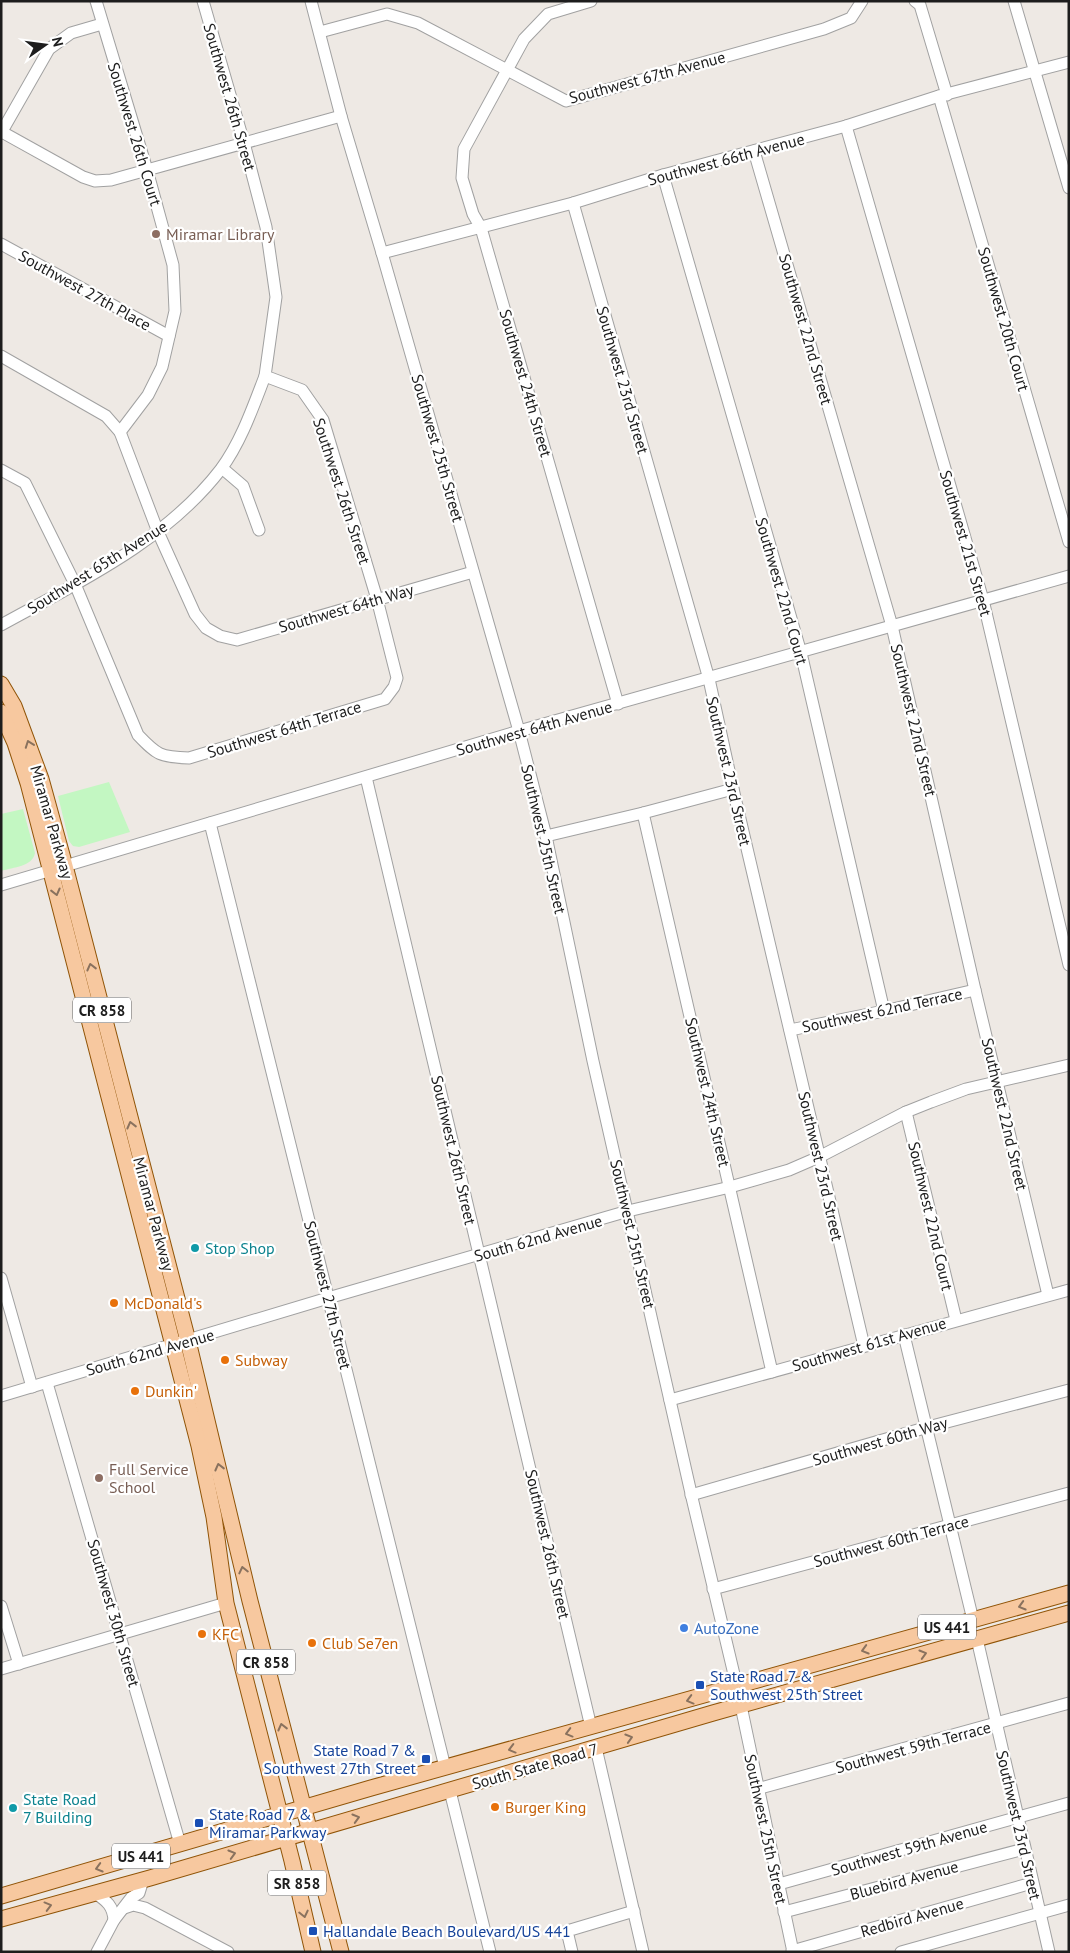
<svg xmlns="http://www.w3.org/2000/svg" width="1070" height="1953" viewBox="0 0 1070 1953" font-family="'PT Sans',sans-serif">
<style>
.park{fill:#c3f7c2}
.lines{fill:none;stroke-linecap:round;stroke-linejoin:round}
.minor-casing{stroke:#a1a1a1;stroke-width:13}
.major-casing{stroke:#905407;stroke-width:17}
.minor{stroke:#fff;stroke-width:11}
.major{stroke:#f7c89f;stroke-width:15}
.oneway{stroke:#8a725e}
.education-dot{fill:#8d6e63;stroke:#fff;stroke-width:2}
.culture-dot{fill:#0f9aa8;stroke:#fff;stroke-width:2}
.food-dot{fill:#e8710a;stroke:#fff;stroke-width:2}
.shop-dot{fill:#3f7fe0;stroke:#fff;stroke-width:2}
.transit-dot{fill:#1a4fb4;stroke:#fff;stroke-width:2}
.labels{text-anchor:middle;dominant-baseline:central;stroke-width:4.5;stroke-linejoin:round;paint-order:stroke}
.shield{fill:#fff;stroke:#616161;stroke-width:1}
.shield-label{font-size:15px;font-weight:bold;fill:#1d1d1d}
.street-label{font-size:16px;fill:#1d1d1d;stroke:#fff}
.education-label{font-size:16px;fill:#785e54;stroke:#fff;text-anchor:start}
.culture-label{font-size:16px;fill:#0d838f;stroke:#fff;text-anchor:start}
.food-label{font-size:16px;fill:#c56008;stroke:#fff;text-anchor:start}
.shop-label{font-size:16px;fill:#366cbe;stroke:#fff;text-anchor:start}
.transit-label{font-size:16px;fill:#164399;stroke:#fff;text-anchor:start}
</style>
<rect width="100%" height="100%" fill="#eee9e4"/>
<g class="park">
<path d="M 109,782 L 130,832 L 79,847 L 73,846 L 69,841 L 58,796 Z"/>
<path d="M 23,809 L 35,853 C 32,867 14,867 1,871 L 1,814 Z"/>
</g>
<g class="lines">
<g class="minor-casing">
<g id="minor">
<path d="M 96,1 L 147,170 L 173,265 L 175,311 L 162,367 L 148,395 L 120,432"/>
<path d="M 311,1 L 341,116 L 382,253 L 519,731 L 546,836 L 593,1061 L 693,1502 L 737,1687"/>
<path d="M 591,1 L 548,14 L 524,39 L 464,149 L 462,178 L 473,214 L 481,228 L 618,704"/>
<path d="M 915,1 L 920,5 L 947,95"/>
<path d="M 1014,1 L 1069,188"/>
<path d="M 320,32 L 387,14 L 418,23 L 566,101 L 824,29 L 851,18 L 862,1"/>
<path d="M 939,96 L 1069,542"/>
<path d="M 846,126 L 983,600 L 1069,965"/>
<path d="M 2,132 L 83,177 L 95,181 L 111,180 L 341,116"/>
<path d="M 1,133 L 49,49 L 71,33 L 102,24"/>
<path d="M 754,151 L 892,626 L 975,990 L 1048,1295"/>
<path d="M 663,175 L 801,653 L 884,1011"/>
<path d="M 573,203 L 709,679 L 733,789 L 864,1346"/>
<path d="M 1,244 L 169,336"/>
<path d="M 382,253 L 573,203 L 663,175 L 846,126 L 939,96 L 1069,62"/>
<path d="M 1,356 L 106,416 L 120,432 L 158,532 L 195,614 L 206,628 L 220,636 L 237,640 L 473,572"/>
<path d="M 222,468 L 243,486 L 259,530"/>
<path d="M 1,470 L 25,483 L 75,584 L 138,735 C 157,755 160,757 189,758 L 385,699 L 394,687 L 397,678 L 377,599 L 323,420 L 302,390 L 265,376 L 276,297 L 266,227 L 244,143 L 203,1"/>
<path d="M 1,625 C 79,582 166,541 221,469 C 241,442 253,407 265,376"/>
<path d="M 366,777 L 591,1727"/>
<path d="M 643,813 L 772,1372"/>
<path d="M 210,823 L 445,1767"/>
<path d="M 546,836 L 643,813 L 733,789"/>
<path d="M 1,885 L 519,731 L 1069,576"/>
<path d="M 790,1030 L 884,1011 L 975,990"/>
<path d="M 906,1112 L 956,1320"/>
<path d="M 1,1278 L 32,1387"/>
<path d="M 904,1335 L 973,1620"/>
<path d="M 47,1383 L 180,1844"/>
<path d="M 1,1396 L 328,1298 L 628,1211 L 730,1187 L 789,1170 L 819,1157 L 906,1112 L 931,1102 L 966,1089 L 1069,1065"/>
<path d="M 670,1400 L 1069,1290"/>
<path d="M 691,1495 L 928,1427 L 1069,1390"/>
<path d="M 713,1589 L 1069,1493"/>
<path d="M 1,1606 L 19,1664"/>
<path d="M 977,1639 L 1049,1952"/>
<path d="M 1,1669 L 226,1603"/>
<path d="M 741,1706 L 793,1952"/>
<path d="M 596,1748 L 643,1952"/>
<path d="M 757,1789 L 1069,1703"/>
<path d="M 450,1791 L 490,1952"/>
<path d="M 779,1884 L 1069,1803"/>
<path d="M 95,1893 C 107,1901 113,1906 114,1920"/>
<path d="M 124,1908 L 133,1905 L 145,1908 L 228,1952"/>
<path d="M 784,1912 L 1024,1849"/>
<path d="M 792,1951 L 1032,1883"/>
<path d="M 97,1952 L 114,1920 L 131,1898 L 139,1893 L 143,1880"/>
<path d="M 572,1952 L 567,1931 L 634,1911"/>
<path d="M 901,1952 L 1069,1905"/>
</g>
</g>
<g class="major-casing">
<g id="major">
<path d="M 1,684 L 14,706 L 41,779 L 65,866 L 188,1341 L 250,1601 L 341,1952"/>
<path d="M 1,712 L 15,743 L 28,783 L 199,1446 L 214,1517 L 226,1603 L 292,1861 L 313,1952"/>
<path d="M 1,1896 L 371,1788 L 1069,1593"/>
<path d="M 1,1919 L 150,1878 L 713,1713 L 1069,1613"/>
</g>
</g>
<use href="#minor" class="minor"/>
<use href="#major" class="major"/>
</g>
<defs><path id="oneway-chevron" d="M-2-3.5L2.5 0L-2 3.5" fill="none" stroke-width="1.6" stroke-linecap="round" stroke-linejoin="round" transform="scale(1.25)"/></defs>
<g class="oneway">
<use href="#oneway-chevron" transform="translate(29 744) rotate(-110)"/>
<use href="#oneway-chevron" transform="translate(56 892) rotate(76)"/>
<use href="#oneway-chevron" transform="translate(91 967) rotate(-104)"/>
<use href="#oneway-chevron" transform="translate(131 1125) rotate(-104)"/>
<use href="#oneway-chevron" transform="translate(219 1467) rotate(-104)"/>
<use href="#oneway-chevron" transform="translate(243 1570) rotate(-103)"/>
<use href="#oneway-chevron" transform="translate(1022 1606) rotate(164)"/>
<use href="#oneway-chevron" transform="translate(865 1650) rotate(164)"/>
<use href="#oneway-chevron" transform="translate(923 1654) rotate(-16)"/>
<use href="#oneway-chevron" transform="translate(690 1700) rotate(165)"/>
<use href="#oneway-chevron" transform="translate(282 1727) rotate(-104)"/>
<use href="#oneway-chevron" transform="translate(569 1733) rotate(165)"/>
<use href="#oneway-chevron" transform="translate(629 1738) rotate(-17)"/>
<use href="#oneway-chevron" transform="translate(512 1749) rotate(165)"/>
<use href="#oneway-chevron" transform="translate(356 1818) rotate(-16)"/>
<use href="#oneway-chevron" transform="translate(232 1854) rotate(-16)"/>
<use href="#oneway-chevron" transform="translate(99 1868) rotate(164)"/>
<use href="#oneway-chevron" transform="translate(48 1906) rotate(-15)"/>
<use href="#oneway-chevron" transform="translate(304 1914) rotate(77)"/>
</g>
<g class="education-dot">
<circle cx="156" cy="234" r="5"/>
<circle cx="99" cy="1478" r="5"/>
</g>
<g class="culture-dot">
<circle cx="195" cy="1248" r="5"/>
<circle cx="13" cy="1808" r="5"/>
</g>
<g class="food-dot">
<circle cx="114" cy="1303" r="5"/>
<circle cx="225" cy="1360" r="5"/>
<circle cx="135" cy="1391" r="5"/>
<circle cx="202" cy="1634" r="5"/>
<circle cx="312" cy="1643" r="5"/>
<circle cx="495" cy="1807" r="5"/>
</g>
<circle class="shop-dot" cx="684" cy="1628" r="5"/>
<g class="transit-dot">
<rect x="695" y="1680" width="10" height="10" rx="2.5"/>
<rect x="421" y="1754" width="10" height="10" rx="2.5"/>
<rect x="194" y="1818" width="10" height="10" rx="2.5"/>
<rect x="308" y="1926" width="10" height="10" rx="2.5"/>
</g>
<g class="labels">
<g class="shield">
<rect x="73" y="997.5" width="58" height="25" rx="4"/>
<rect x="918" y="1614.5" width="58" height="25" rx="4"/>
<rect x="237" y="1649.5" width="58" height="25" rx="4"/>
<rect x="112" y="1843.5" width="58" height="25" rx="4"/>
<rect x="268" y="1870.5" width="58" height="25" rx="4"/>
</g>
<g class="shield-label">
<text x="102" y="1010">CR 858</text>
<text x="947" y="1627">US 441</text>
<text x="266" y="1662">CR 858</text>
<text x="141" y="1856">US 441</text>
<text x="297" y="1883">SR 858</text>
</g>
<g class="street-label">
<text transform="translate(647 77) rotate(-15)">Southwest 67th Avenue</text>
<text transform="translate(230 97) rotate(74)">Southwest 26th Street</text>
<text transform="translate(135 134) rotate(73)">Southwest 26th Court</text>
<text transform="translate(726 159) rotate(-15)">Southwest 66th Avenue</text>
<text transform="translate(85 290) rotate(29)">Southwest 27th Place</text>
<text transform="translate(1004 319) rotate(74)">Southwest 20th Court</text>
<text transform="translate(806 329) rotate(74)">Southwest 22nd Street</text>
<text transform="translate(623 380) rotate(74)">Southwest 23rd Street</text>
<text transform="translate(526 383) rotate(74)">Southwest 24th Street</text>
<text transform="translate(438 448) rotate(74)">Southwest 25th Street</text>
<text transform="translate(342 491) rotate(72)">Southwest 26th Street</text>
<text transform="translate(966 543) rotate(74)">Southwest 21st Street</text>
<text transform="translate(97 567) rotate(-32)">Southwest 65th Avenue</text>
<text transform="translate(782 591) rotate(74)">Southwest 22nd Court</text>
<text transform="translate(346 608) rotate(-16)">Southwest 64th Way</text>
<text transform="translate(914 720) rotate(77)">Southwest 22nd Street</text>
<text transform="translate(534 728) rotate(-16)">Southwest 64th Avenue</text>
<text transform="translate(284 729) rotate(-17)">Southwest 64th Terrace</text>
<text transform="translate(729 771) rotate(77)">Southwest 23rd Street</text>
<text transform="translate(52 822) rotate(74)">Miramar Parkway</text>
<text transform="translate(544 839) rotate(77)">Southwest 25th Street</text>
<text transform="translate(882 1010) rotate(-12)">Southwest 62nd Terrace</text>
<text transform="translate(708 1092) rotate(77)">Southwest 24th Street</text>
<text transform="translate(1005 1114) rotate(77)">Southwest 22nd Street</text>
<text transform="translate(454 1150) rotate(77)">Southwest 26th Street</text>
<text transform="translate(821 1166) rotate(77)">Southwest 23rd Street</text>
<text transform="translate(154 1214) rotate(75)">Miramar Parkway</text>
<text transform="translate(931 1216) rotate(77)">Southwest 22nd Court</text>
<text transform="translate(633 1234) rotate(77)">Southwest 25th Street</text>
<text transform="translate(538 1238) rotate(-16)">South 62nd Avenue</text>
<text transform="translate(328 1295) rotate(76)">Southwest 27th Street</text>
<text transform="translate(869 1344) rotate(-16)">Southwest 61st Avenue</text>
<text transform="translate(150 1352) rotate(-16)">South 62nd Avenue</text>
<text transform="translate(880 1441) rotate(-16)">Southwest 60th Way</text>
<text transform="translate(891 1541) rotate(-15)">Southwest 60th Terrace</text>
<text transform="translate(548 1544) rotate(77)">Southwest 26th Street</text>
<text transform="translate(114 1613) rotate(74)">Southwest 30th Street</text>
<text transform="translate(913 1747) rotate(-15)">Southwest 59th Terrace</text>
<text transform="translate(535 1766) rotate(-16)">South State Road 7</text>
<text transform="translate(1019 1825) rotate(77)">Southwest 23rd Street</text>
<text transform="translate(766 1829) rotate(78)">Southwest 25th Street</text>
<text transform="translate(909 1848) rotate(-16)">Southwest 59th Avenue</text>
<text transform="translate(904 1880) rotate(-15)">Bluebird Avenue</text>
<text transform="translate(912 1917) rotate(-16)">Redbird Avenue</text>
</g>
<g class="education-label">
<text x="166" y="234">Miramar Library</text>
<text x="109" y="1469">Full Service<tspan x="109" dy="18">School</tspan></text>
</g>
<g class="culture-label">
<text x="205" y="1248">Stop Shop</text>
<text x="23" y="1799">State Road<tspan x="23" dy="18">7 Building</tspan></text>
</g>
<g class="food-label">
<text x="124" y="1303">McDonald's</text>
<text x="235" y="1360">Subway</text>
<text x="145" y="1391">Dunkin'</text>
<text x="212" y="1634">KFC</text>
<text x="322" y="1643">Club Se7en</text>
<text x="505" y="1807">Burger King</text>
</g>
<g class="shop-label">
<text x="694" y="1628">AutoZone</text>
</g>
<g class="transit-label">
<text x="710" y="1676">State Road 7 &amp;<tspan x="710" dy="18">Southwest 25th Street</tspan></text>
<text x="416" y="1750" text-anchor="end">State Road 7 &amp;<tspan x="416" dy="18">Southwest 27th Street</tspan></text>
<text x="209" y="1814">State Road 7 &amp;<tspan x="209" dy="18">Miramar Parkway</tspan></text>
<text x="323" y="1931">Hallandale Beach Boulevard/US 441</text>
</g>
</g>
<rect width="1070" height="1953" fill="none" stroke="#1d1d1d" stroke-width="5"/>
<g transform="translate(45 45) rotate(76)" stroke="#ffffff" stroke-width="4" paint-order="stroke">
<path d="M0-4L9 19L0 12L-9 19Z" fill="#1d1d1d"/>
<text y="-8" font-size="14" font-weight="bold" text-anchor="middle" fill="#1d1d1d">N</text>
</g>
</svg>
